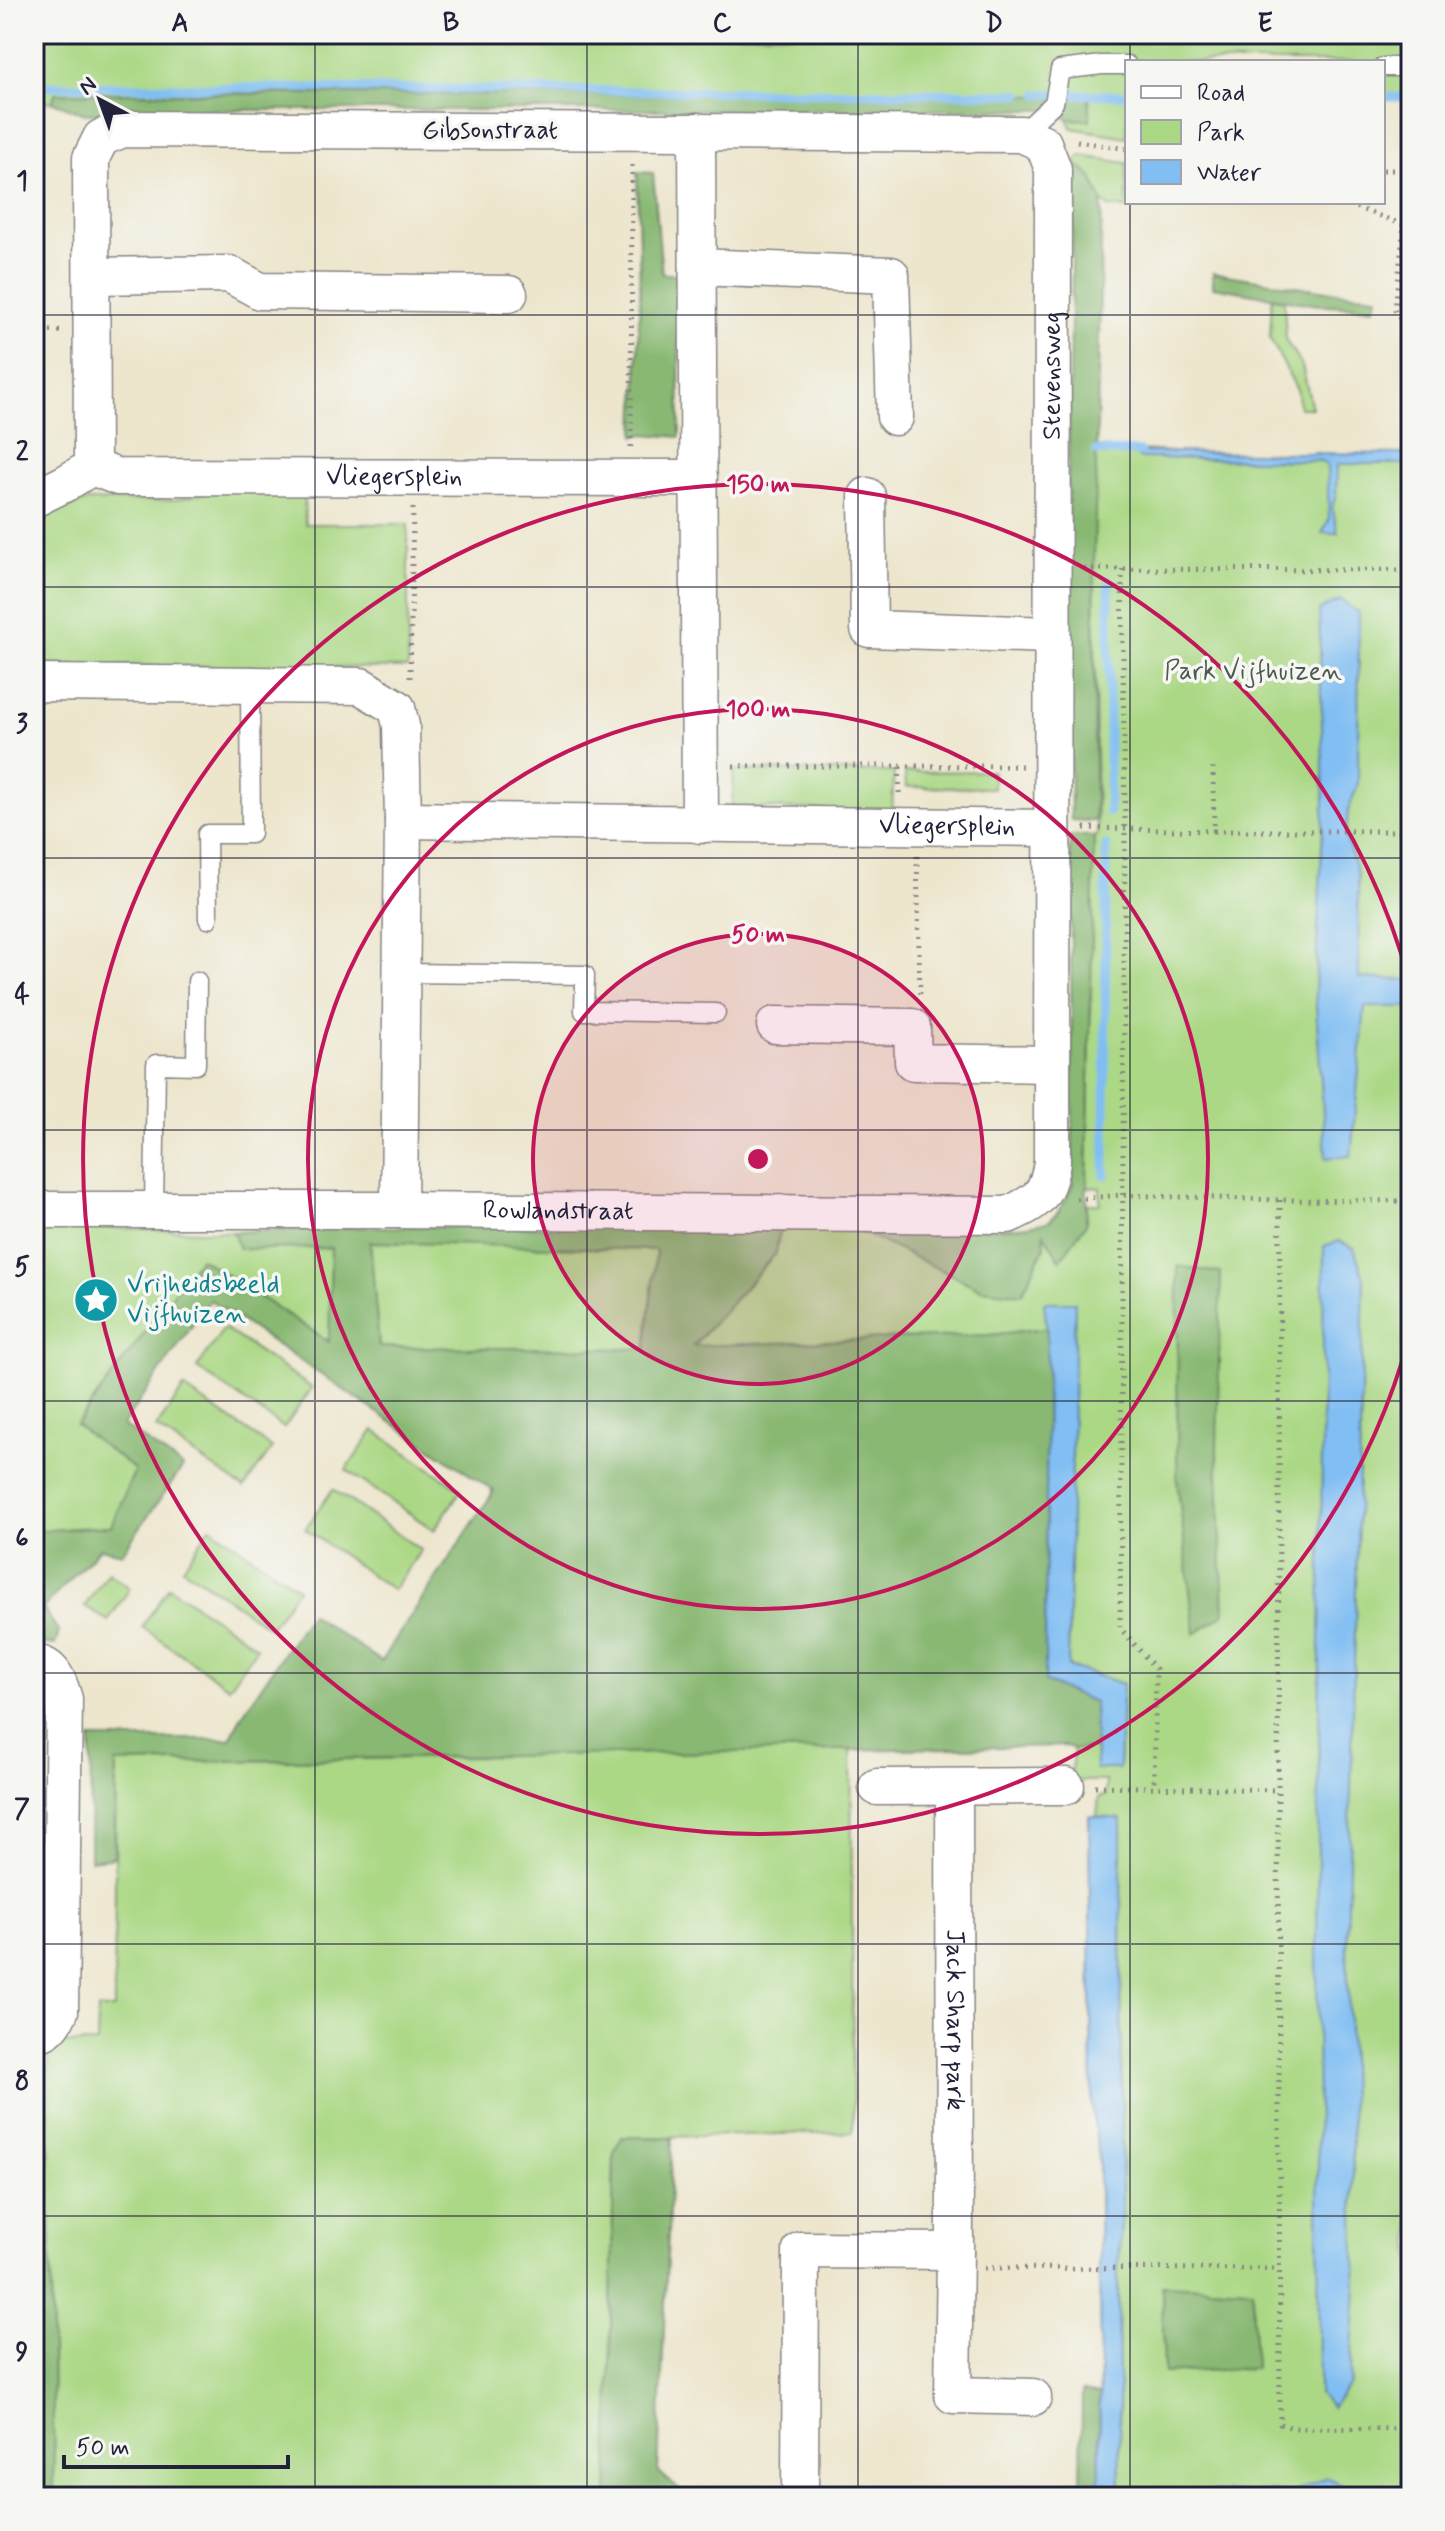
<svg xmlns="http://www.w3.org/2000/svg" width="1445" height="2531" viewBox="0 0 1445 2531" font-family="Mynerve,sans-serif">
<style>
.green{fill:#abd885;stroke:#667d60;stroke-width:2}
.forest{fill:#88b872;stroke:#556d56;stroke-width:2;fill-rule:evenodd}
.water{fill:#80bef3;stroke:#517097;stroke-width:2}
.lines{fill:none;stroke-linecap:round;stroke-linejoin:round}
.stream{stroke:#80bef3;stroke-width:9}
.lane-casing{stroke:#888484;stroke-width:21}
.street-casing{stroke:#888484;stroke-width:39}
.path{stroke:#888484;stroke-width:5;stroke-dasharray:2 6;stroke-linecap:butt}
.lane{stroke:#fff;stroke-width:18}
.street{stroke:#fff;stroke-width:36}
.grid{fill:none;stroke:#22223b;stroke-width:2;stroke-opacity:0.55}
.ring{fill:none;stroke:#c2185b;stroke-width:4}
.labels{text-anchor:middle;dominant-baseline:central;stroke-width:7;stroke-linejoin:round;paint-order:stroke}
.street-label{font-size:26px;fill:#22223b;stroke:#f6f6f2}
.park-label{font-size:26px;fill:#4b5951;stroke:#f6f6f2}
.culture-label{font-size:26px;fill:#0d838f;stroke:#f6f6f2;text-anchor:start}
.centre{fill:#c2185b;stroke:#f6f6f2;stroke-width:4}
.ring-label{font-size:24px;text-anchor:middle;font-weight:bold;fill:#c2185b;stroke:#f6f6f2;stroke-width:7;stroke-linejoin:round;paint-order:stroke}
.neatline{fill:none;stroke:#22223b;stroke-width:3}
.grid-label{font-size:26px;text-anchor:middle;font-weight:bold;fill:#22223b}
</style>
<rect width="100%" height="100%" fill="#f6f6f2"/>
<filter id="ink" filterUnits="userSpaceOnUse"><feTurbulence type="fractalNoise" baseFrequency=".0125" numOctaves="2"/><feDisplacementMap in="SourceGraphic" scale="16" xChannelSelector="R" yChannelSelector="G"/><feConvolveMatrix kernelMatrix="1 2 1 2 8 2 1 2 1" color-interpolation-filters="sRGB"/></filter>
<filter id="wash" filterUnits="userSpaceOnUse"><feTurbulence type="fractalNoise" baseFrequency=".006" numOctaves="4" result="noise"/><feDisplacementMap in="SourceGraphic" scale="32" xChannelSelector="R" yChannelSelector="G"/><feGaussianBlur stdDeviation="1.8" result="paint"/><feColorMatrix in="noise" values="0 0 0 0 0 0 0 0 0 0 0 0 0 0 0 0 0 1.4 0 .05"/><feComposite in="paint" operator="in"/></filter>
<g filter="url(#wash)">
<rect width="100%" height="100%" fill="#ede6cd"/>
<g class="green">
<path d="M 34,34 L 1411,34 L 1411,98 L 1383,98 L 1383,62 L 1127,62 L 1127,137 L 1072,128 L 1068,119 L 1090,119 L 1089,96 L 55,93 L 53,102 L 34,101 Z"/>
<path d="M 1081,156 L 1127,163 L 1127,202 L 1177,202 L 1176,207 L 1110,208 L 1102,201 L 1075,163 Z"/>
<path d="M 1272,298 L 1284,300 L 1286,341 L 1302,366 L 1312,408 L 1299,408 L 1298,392 L 1270,338 Z"/>
<path d="M 1093,447 L 1348,463 L 1411,464 L 1411,2497 L 1113,2497 L 1106,1818 L 1097,1817 L 1099,1797 L 1106,1796 L 1106,1781 L 1069,1781 L 1074,1749 L 1096,1749 L 1096,1769 L 1105,1678 L 1068,1666 L 1074,1303 L 1044,1302 L 1047,1328 L 990,1335 L 692,1347 L 776,1253 L 780,1227 L 853,1228 L 981,1289 L 1044,1232 L 1060,1259 L 1086,1224 L 1087,1204 L 1100,1204 L 1100,1188 L 1087,1187 L 1094,836 L 1097,835 Z"/>
<path d="M 223,489 L 304,489 L 305,524 L 408,524 L 408,668 L 37,665 L 36,525 L 61,507 L 89,501 L 174,500 Z"/>
<path d="M 734,770 L 894,772 L 892,812 L 732,807 Z"/>
<path d="M 993,771 L 993,788 L 906,787 L 905,772 Z"/>
<path d="M 47,1226 L 233,1232 L 240,1248 L 331,1248 L 330,1342 L 201,1258 L 76,1424 L 136,1469 L 111,1526 L 34,1531 L 34,1227 Z"/>
<path d="M 370,1241 L 657,1250 L 646,1350 L 379,1347 Z"/>
<path d="M 224,1328 L 312,1388 L 284,1428 L 197,1368 Z"/>
<path d="M 184,1388 L 272,1448 L 244,1488 L 156,1428 Z"/>
<path d="M 495,1388 L 851,1714 L 853,2132 L 622,2138 L 614,2153 L 608,2497 L 54,2497 L 48,2044 L 97,2043 L 98,2009 L 114,2009 L 116,1763 L 483,1757 Z"/>
<path d="M 374,1430 L 461,1490 L 434,1530 L 346,1470 Z"/>
<path d="M 333,1489 L 421,1550 L 393,1590 L 305,1529 Z"/>
<path d="M 210,1527 L 298,1588 L 270,1628 L 183,1568 Z"/>
<path d="M 108,1572 L 130,1588 L 108,1621 L 85,1606 Z"/>
<path d="M 169,1587 L 257,1647 L 229,1687 L 142,1627 Z"/>
</g>
<g class="forest">
<path d="M 55,93 L 1089,96 L 1090,120 L 1068,119 L 1049,110 L 138,110 L 85,114 L 53,102 Z"/>
<path d="M 1074,162 L 1092,177 L 1102,201 L 1094,559 L 1095,821 L 1071,820 L 1068,484 Z"/>
<path d="M 637,172 L 653,173 L 662,274 L 678,274 L 680,437 L 644,434 L 635,436 L 640,291 Z"/>
<path d="M 1213,273 L 1327,291 L 1378,296 L 1374,308 L 1311,304 L 1213,287 Z"/>
<path d="M 1070,836 L 1094,836 L 1086,1224 L 1060,1260 L 1044,1234 L 1044,1248 L 1022,1294 L 981,1289 L 853,1228 C 887,1228 1028,1234 1050,1220 C 1061,1212 1067,1196 1073,1184 Z"/>
<path d="M 370,1227 L 780,1227 L 776,1253 L 693,1346 L 990,1335 L 1047,1328 L 1045,1682 L 1094,1702 L 1096,1749 L 1074,1749 L 1067,1746 L 116,1763 L 114,1857 L 90,1860 L 91,1739 L 230,1739 L 242,1715 L 310,1614 L 381,1661 L 494,1491 L 210,1300 L 123,1425 L 183,1467 L 122,1553 L 100,1548 L 43,1608 L 59,1632 L 55,1645 L 34,1643 L 34,1531 L 111,1526 L 135,1470 L 76,1425 L 200,1258 L 329,1342 L 331,1248 L 239,1249 L 233,1232 ZM 370,1242 L 656,1250 L 646,1349 L 379,1347 Z"/>
<path d="M 1178,1266 L 1221,1273 L 1217,1451 L 1224,1614 L 1195,1634 L 1177,1479 Z"/>
<path d="M 622,2137 L 672,2138 L 658,2471 L 687,2497 L 608,2497 L 614,2153 Z"/>
<path d="M 49,2140 L 54,2489 L 34,2487 L 34,2152 Z"/>
<path d="M 1162,2285 L 1252,2289 L 1255,2368 L 1164,2373 Z"/>
<path d="M 1082,2391 L 1099,2395 L 1100,2497 L 1053,2497 L 1081,2496 Z"/>
</g>
<g class="water">
<path d="M 1141,452 L 1411,454 L 1411,464 L 1337,464 L 1336,497 L 1332,506 L 1338,533 L 1322,533 L 1329,520 L 1327,466 L 1321,461 L 1139,458 Z"/>
<path d="M 1340,600 L 1359,613 L 1358,784 L 1348,811 L 1346,838 L 1358,875 L 1359,978 L 1411,980 L 1411,1007 L 1365,1007 L 1351,1156 L 1326,1158 L 1315,990 L 1324,804 L 1319,610 Z"/>
<path d="M 1339,1241 L 1354,1248 L 1364,1278 L 1347,1947 L 1356,2289 L 1350,2384 L 1331,2408 L 1319,2393 L 1317,1944 L 1324,1246 Z"/>
<path d="M 1044,1302 L 1075,1302 L 1068,1666 L 1123,1684 L 1119,1769 L 1096,1769 L 1094,1702 L 1045,1682 L 1047,1328 Z"/>
<path d="M 1089,1816 L 1121,1819 L 1122,2202 L 1118,2274 L 1120,2495 L 1147,2497 L 1100,2497 L 1099,2162 L 1092,2106 Z"/>
<path d="M 1327,2477 L 1354,2492 L 1411,2493 L 1411,2497 L 1185,2495 L 1200,2492 L 1295,2492 Z"/>
</g>
<g class="lines">
<g class="stream">
<path d="M 34,86 L 1020,94"/>
<path d="M 1038,94 L 1127,95"/>
<path d="M 1383,97 L 1411,97"/>
<path d="M 1096,451 L 1141,452"/>
<path d="M 1109,581 L 1109,812"/>
<path d="M 1105,1175 L 1106,845"/>
</g>
</g>
</g>
<g filter="url(#ink)">
<g class="lines">
<g class="lane-casing">
<g id="lane">
<path d="M 1383,67 L 1411,67"/>
<path d="M 1021,134 L 1054,103 L 1060,70 L 1102,65 L 1127,65"/>
<path d="M 208,919 L 207,834 L 251,834 L 250,685"/>
<path d="M 401,973 L 585,975 L 584,1011 L 716,1013"/>
<path d="M 154,1210 L 156,1064 L 196,1065 L 197,981"/>
</g>
</g>
<g class="street-casing">
<g id="street">
<path d="M 697,131 L 700,825"/>
<path d="M 698,267 L 891,275 L 895,417"/>
<path d="M 92,276 L 229,274 L 260,291 L 509,294"/>
<path id="s1" d="M 92,467 L 118,477 L 699,478"/>
<path d="M 867,496 L 869,629 L 1052,635"/>
<path d="M 34,499 L 66,483 L 92,467"/>
<path d="M 34,683 L 361,686 L 397,708 L 401,726 L 403,820 L 399,1210"/>
<path id="s2" d="M 403,820 L 1051,828"/>
<path d="M 775,1025 L 912,1027 L 913,1062 L 1051,1064"/>
<path id="s3" d="M 34,1210 L 399,1210 L 1008,1215 C 1038,1201 1047,1196 1052,1162 L 1053,169 L 1043,143 L 1021,134 L 123,129 L 101,138 L 91,158 L 92,467"/>
<path d="M 34,1663 C 54,1665 59,1682 64,1699 L 60,2011 C 55,2023 48,2033 34,2034"/>
<path d="M 877,1787 L 1066,1786"/>
<path id="s4" d="M 954,1788 L 955,2251 L 953,2395 L 1033,2397"/>
<path d="M 800,2497 L 801,2250 L 955,2251"/>
</g>
</g>
<g class="path">
<path d="M 1077,141 L 1127,149"/>
<path d="M 1383,170 L 1398,170"/>
<path d="M 1341,202 L 1404,225 L 1395,310 L 1408,334 L 1411,347"/>
<path d="M 34,331 L 62,331"/>
<path d="M 631,447 L 632,165"/>
<path d="M 1084,569 L 1411,570"/>
<path d="M 1122,569 L 1125,828 L 1120,1628 L 1156,1669 L 1154,1786"/>
<path d="M 410,678 L 413,508"/>
<path d="M 733,766 L 900,766 L 899,797"/>
<path d="M 900,766 L 1023,766"/>
<path d="M 1084,828 L 1214,831 L 1213,768"/>
<path d="M 1214,831 L 1411,831"/>
<path d="M 917,856 L 920,998"/>
<path d="M 1076,1199 L 1121,1195 L 1280,1200 L 1411,1201"/>
<path d="M 1280,1200 L 1278,1790 L 1280,2424 L 1293,2428 L 1411,2429"/>
<path d="M 1095,1786 L 1278,1790"/>
<path d="M 984,2268 L 1279,2269"/>
</g>
<use href="#lane" class="lane"/>
<use href="#street" class="street"/>
</g>
</g>
<path class="grid" d="M 315,34 L 315,2497M 587,34 L 587,2497M 858,34 L 858,2497M 1130,34 L 1130,62M 1130,202 L 1130,2497M 34,315 L 1411,315M 34,587 L 1411,587M 34,858 L 1411,858M 34,1130 L 1411,1130M 34,1401 L 1411,1401M 34,1673 L 1411,1673M 34,1944 L 1411,1944M 34,2216 L 1411,2216"/>
<circle cx="758" cy="1159" r="225" fill="#c2185b" fill-opacity=".12"/>
<g class="ring">
<circle cx="758" cy="1159" r="225"/>
<circle cx="758" cy="1159" r="450"/>
<path d="M1410 1334A675 675 0 1 1 1410 984"/>
</g>
<defs>
<g id="sight-disc" transform="scale(2.3)"><circle r="9.5" fill="#0f9aa8" stroke="#f6f6f2"/><path d="M0-6L1.8-2.2L6-1.7L2.9 1.2L3.7 5.4L0 3.3L-3.7 5.4L-2.9 1.2L-6-1.7L-1.8-2.2Z" fill="#fff"/></g>
</defs>
<g fill-rule="evenodd">
<use href="#sight-disc" x="96" y="1300"/>
</g>
<g class="labels">
<g class="street-label">
<text x="490" y="131">Gibsonstraat</text>
<text stroke="none"><textPath href="#s3" startOffset="1834">Stevensweg</textPath></text>
<text stroke="none"><textPath href="#s1" startOffset="304">Vliegersplein</textPath></text>
<text stroke="none"><textPath href="#s2" startOffset="544">Vliegersplein</textPath></text>
<text stroke="none"><textPath href="#s3" startOffset="524">Rowlandstraat</textPath></text>
<text stroke="none"><textPath href="#s4" startOffset="232">Jack Sharp park</textPath></text>
</g>
<g class="park-label">
<text x="1253" y="672">Park Vijfhuizen</text>
</g>
<g class="culture-label">
<text x="127" y="1285">Vrijheidsbeeld<tspan x="127" dy="30">Vijfhuizen</tspan></text>
</g>
</g>
<circle cx="758" cy="1159" r="12" class="centre"/>
<g class="ring-label">
<text x="758" y="492">150 m</text>
<text x="758" y="717">100 m</text>
<text x="758" y="942">50 m</text>
</g>
<rect width="1445" height="2531" fill="none" stroke="#f6f6f2" stroke-width="88"/>
<rect x="1125" y="60" width="260" height="144" fill="#f6f6f2" stroke="#a1a1a9" stroke-width="2"/>
<rect x="1141" y="86" width="40" height="12" fill="#ffffff" stroke="#a1a1a9" stroke-width="2"/>
<text x="1197" y="100" font-size="24" fill="#22223b">Road</text>
<rect x="1141" y="120" width="40" height="24" fill="#abd885" stroke="#a1a1a9" stroke-width="2"/>
<text x="1197" y="140" font-size="24" fill="#22223b">Park</text>
<rect x="1141" y="160" width="40" height="24" fill="#80bef3" stroke="#a1a1a9" stroke-width="2"/>
<text x="1197" y="180" font-size="24" fill="#22223b">Water</text>
<g transform="translate(100 100) rotate(319)" stroke="#f6f6f2" stroke-width="6" paint-order="stroke">
<path d="M0-6L14 30L0 20L-14 30Z" fill="#22223b"/>
<text y="-12" font-size="22" font-weight="bold" text-anchor="middle" fill="#22223b">N</text>
</g>
<path d="M64 2455v12h224v-12" fill="none" stroke="#22223b" stroke-width="4"/>
<text x="76" y="2455" font-size="24" fill="#22223b" stroke="#f6f6f2" stroke-width="6" paint-order="stroke">50 m</text>
<rect x="44" y="44" width="1357" height="2443" class="neatline"/>
<g class="grid-label">
<text x="180" y="31">A</text>
<text x="451" y="31">B</text>
<text x="722" y="31">C</text>
<text x="994" y="31">D</text>
<text x="1265" y="31">E</text>
<text x="22" y="189">1</text>
<text x="22" y="460">2</text>
<text x="22" y="732">3</text>
<text x="22" y="1003">4</text>
<text x="22" y="1275">5</text>
<text x="22" y="1546">6</text>
<text x="22" y="1817">7</text>
<text x="22" y="2089">8</text>
<text x="22" y="2360">9</text>
</g>
</svg>
